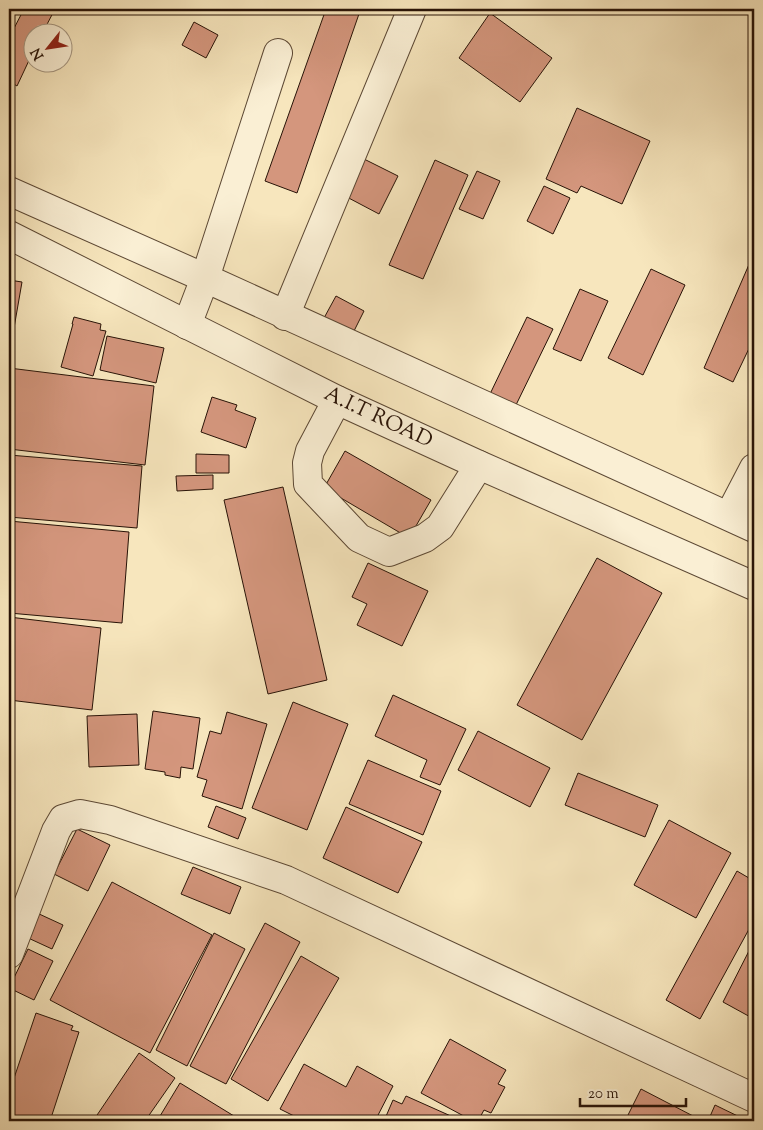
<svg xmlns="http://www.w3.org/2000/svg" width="763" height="1130" viewBox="0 0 763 1130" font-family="'Sorts Mill Goudy',serif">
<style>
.building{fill:#d4967d;stroke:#281307}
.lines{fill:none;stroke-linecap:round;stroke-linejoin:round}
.minor-casing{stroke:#5c4834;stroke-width:30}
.minor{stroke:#faefd4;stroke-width:28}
.labels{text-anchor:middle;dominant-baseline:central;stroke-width:4;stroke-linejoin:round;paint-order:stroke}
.street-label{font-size:21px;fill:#281307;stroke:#faefd4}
</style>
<rect width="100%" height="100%" fill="#f7e6bd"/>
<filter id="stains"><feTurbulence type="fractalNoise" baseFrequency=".004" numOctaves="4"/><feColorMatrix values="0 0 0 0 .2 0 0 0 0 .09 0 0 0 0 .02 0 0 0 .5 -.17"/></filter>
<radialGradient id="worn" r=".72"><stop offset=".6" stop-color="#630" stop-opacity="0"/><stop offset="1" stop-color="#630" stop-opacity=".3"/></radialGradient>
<g class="building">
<path d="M 24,9 L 55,9 L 43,32 L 32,32 L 32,54 L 17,86 L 9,81 L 9,38 Z"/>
<path d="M 326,9 L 355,9 L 360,11 L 297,193 L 265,181 Z"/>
<path d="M 490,13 L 552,58 L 520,102 L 459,58 Z"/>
<path d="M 194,22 L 218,35 L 206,58 L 182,45 Z"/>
<path d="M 577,108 L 650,141 L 622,204 L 581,186 L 577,193 L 546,179 Z"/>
<path d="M 362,158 L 398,176 L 379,214 L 343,195 Z"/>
<path d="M 435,160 L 468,175 L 423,279 L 389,265 Z"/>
<path d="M 477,171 L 500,181 L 483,219 L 459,209 Z"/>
<path d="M 544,186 L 570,198 L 553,234 L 527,221 Z"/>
<path d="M 754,253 L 754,338 L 733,382 L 704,368 Z"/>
<path d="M 651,269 L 685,285 L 643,375 L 608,358 Z"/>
<path d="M 9,280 L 22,282 L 14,328 L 9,327 Z"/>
<path d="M 580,289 L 608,301 L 581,361 L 553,349 Z"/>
<path d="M 336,296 L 364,311 L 353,333 L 324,318 Z"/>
<path d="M 74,317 L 101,324 L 100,330 L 106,331 L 93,376 L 61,367 L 73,324 L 72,324 Z"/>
<path d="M 527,317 L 553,329 L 515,407 L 490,394 Z"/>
<path d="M 107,336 L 164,348 L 156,383 L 100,370 Z"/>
<path d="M 9,368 L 154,386 L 145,465 L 9,449 Z"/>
<path d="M 212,397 L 237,405 L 235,410 L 256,418 L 246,448 L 201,432 Z"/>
<path d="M 345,451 L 431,500 L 409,538 L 324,488 Z"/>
<path d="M 196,454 L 229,455 L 229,473 L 196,473 Z"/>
<path d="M 9,455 L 142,466 L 137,528 L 9,517 Z"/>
<path d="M 213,475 L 213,489 L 177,491 L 176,476 Z"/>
<path d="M 283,487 L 327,680 L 268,694 L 224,500 Z"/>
<path d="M 9,521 L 129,532 L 122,623 L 9,613 Z"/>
<path d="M 597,558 L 662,593 L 582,740 L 517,705 Z"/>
<path d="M 368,563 L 428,591 L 402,646 L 357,625 L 367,604 L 352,597 Z"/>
<path d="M 9,617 L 101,628 L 92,710 L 9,700 Z"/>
<path d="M 393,695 L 466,729 L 440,785 L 420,777 L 427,760 L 375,736 Z"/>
<path d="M 293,702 L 348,724 L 307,830 L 252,808 Z"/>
<path d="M 153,711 L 200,718 L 193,769 L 181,767 L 180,778 L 165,775 L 165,772 L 145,769 Z"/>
<path d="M 227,712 L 267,724 L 242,809 L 202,796 L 207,780 L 197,777 L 210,731 L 221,734 Z"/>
<path d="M 137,714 L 139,765 L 89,767 L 87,716 Z"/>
<path d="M 478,731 L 550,768 L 530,807 L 458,770 Z"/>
<path d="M 368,760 L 441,791 L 423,835 L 349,804 Z"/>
<path d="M 578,773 L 658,805 L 645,837 L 565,805 Z"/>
<path d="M 216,806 L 246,818 L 238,839 L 208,827 Z"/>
<path d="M 346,807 L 422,842 L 398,893 L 323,858 Z"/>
<path d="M 669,820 L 731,853 L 696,918 L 634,885 Z"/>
<path d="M 77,829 L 110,845 L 88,891 L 54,874 Z"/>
<path d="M 193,867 L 241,887 L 230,914 L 181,894 Z"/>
<path d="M 737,871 L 754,881 L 754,920 L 700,1019 L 666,1000 Z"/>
<path d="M 112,882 L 212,935 L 150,1053 L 50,1000 Z"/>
<path d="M 37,913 L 63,925 L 52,949 L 26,937 Z"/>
<path d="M 265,923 L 300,942 L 226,1084 L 190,1066 Z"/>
<path d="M 214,933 L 245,949 L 187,1066 L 156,1050 Z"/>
<path d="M 754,941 L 754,1019 L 723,1002 Z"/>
<path d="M 28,949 L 53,961 L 34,1000 L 9,988 Z"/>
<path d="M 301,956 L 339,978 L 268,1101 L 231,1079 Z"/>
<path d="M 36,1013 L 73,1026 L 71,1030 L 79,1032 L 50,1121 L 9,1121 L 9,1093 Z"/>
<path d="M 450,1039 L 506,1070 L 498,1084 L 505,1087 L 491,1113 L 484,1110 L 478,1121 L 473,1121 L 421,1093 Z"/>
<path d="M 139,1053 L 175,1078 L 145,1121 L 93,1121 Z"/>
<path d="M 304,1064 L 346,1087 L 357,1066 L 393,1086 L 375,1121 L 304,1121 L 280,1109 Z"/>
<path d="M 180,1083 L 234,1116 L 231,1121 L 157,1121 Z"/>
<path d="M 641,1089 L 695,1117 L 693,1121 L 625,1121 Z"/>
<path d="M 406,1096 L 462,1121 L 384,1121 L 393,1100 L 402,1104 Z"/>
<path d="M 715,1105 L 748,1121 L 708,1121 Z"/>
</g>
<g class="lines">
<g class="minor-casing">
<g id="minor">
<path d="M 9,191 L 205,278 L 754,528"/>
<path d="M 9,235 L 337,400 L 479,465 L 754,586"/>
<path d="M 285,316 L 412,9"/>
<path d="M 187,325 L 205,278 L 278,53"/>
<path d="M 337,400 L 310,451 L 307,463 L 308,484 L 359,538 L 389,552 L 425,538 L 440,527 L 479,465"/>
<path d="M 729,516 L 754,468"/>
<path d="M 9,954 L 56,831 L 63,819 L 80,814 L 110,820 L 286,880 L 754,1098"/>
</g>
</g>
<use href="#minor" class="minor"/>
</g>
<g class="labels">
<g class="street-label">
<text transform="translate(378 418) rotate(25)">A.I.T ROAD</text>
</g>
</g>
<rect width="763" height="1130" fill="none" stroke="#f7e6bd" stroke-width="30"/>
<rect x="10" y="10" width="743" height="1110" fill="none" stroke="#281307" stroke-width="2.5"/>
<rect x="15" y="15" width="733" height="1100" fill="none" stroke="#281307"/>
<g transform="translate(48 48) rotate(240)"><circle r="24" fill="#faefd4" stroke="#a69782"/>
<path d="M0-4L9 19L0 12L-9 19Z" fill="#8f2418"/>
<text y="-8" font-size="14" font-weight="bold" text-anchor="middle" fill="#281307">N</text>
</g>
<path d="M580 1098v8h106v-8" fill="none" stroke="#281307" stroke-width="2.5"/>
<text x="588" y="1098" font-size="15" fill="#281307" stroke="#faefd4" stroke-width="4" paint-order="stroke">20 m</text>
<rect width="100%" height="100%" filter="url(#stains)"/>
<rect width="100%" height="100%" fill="url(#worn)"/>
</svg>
